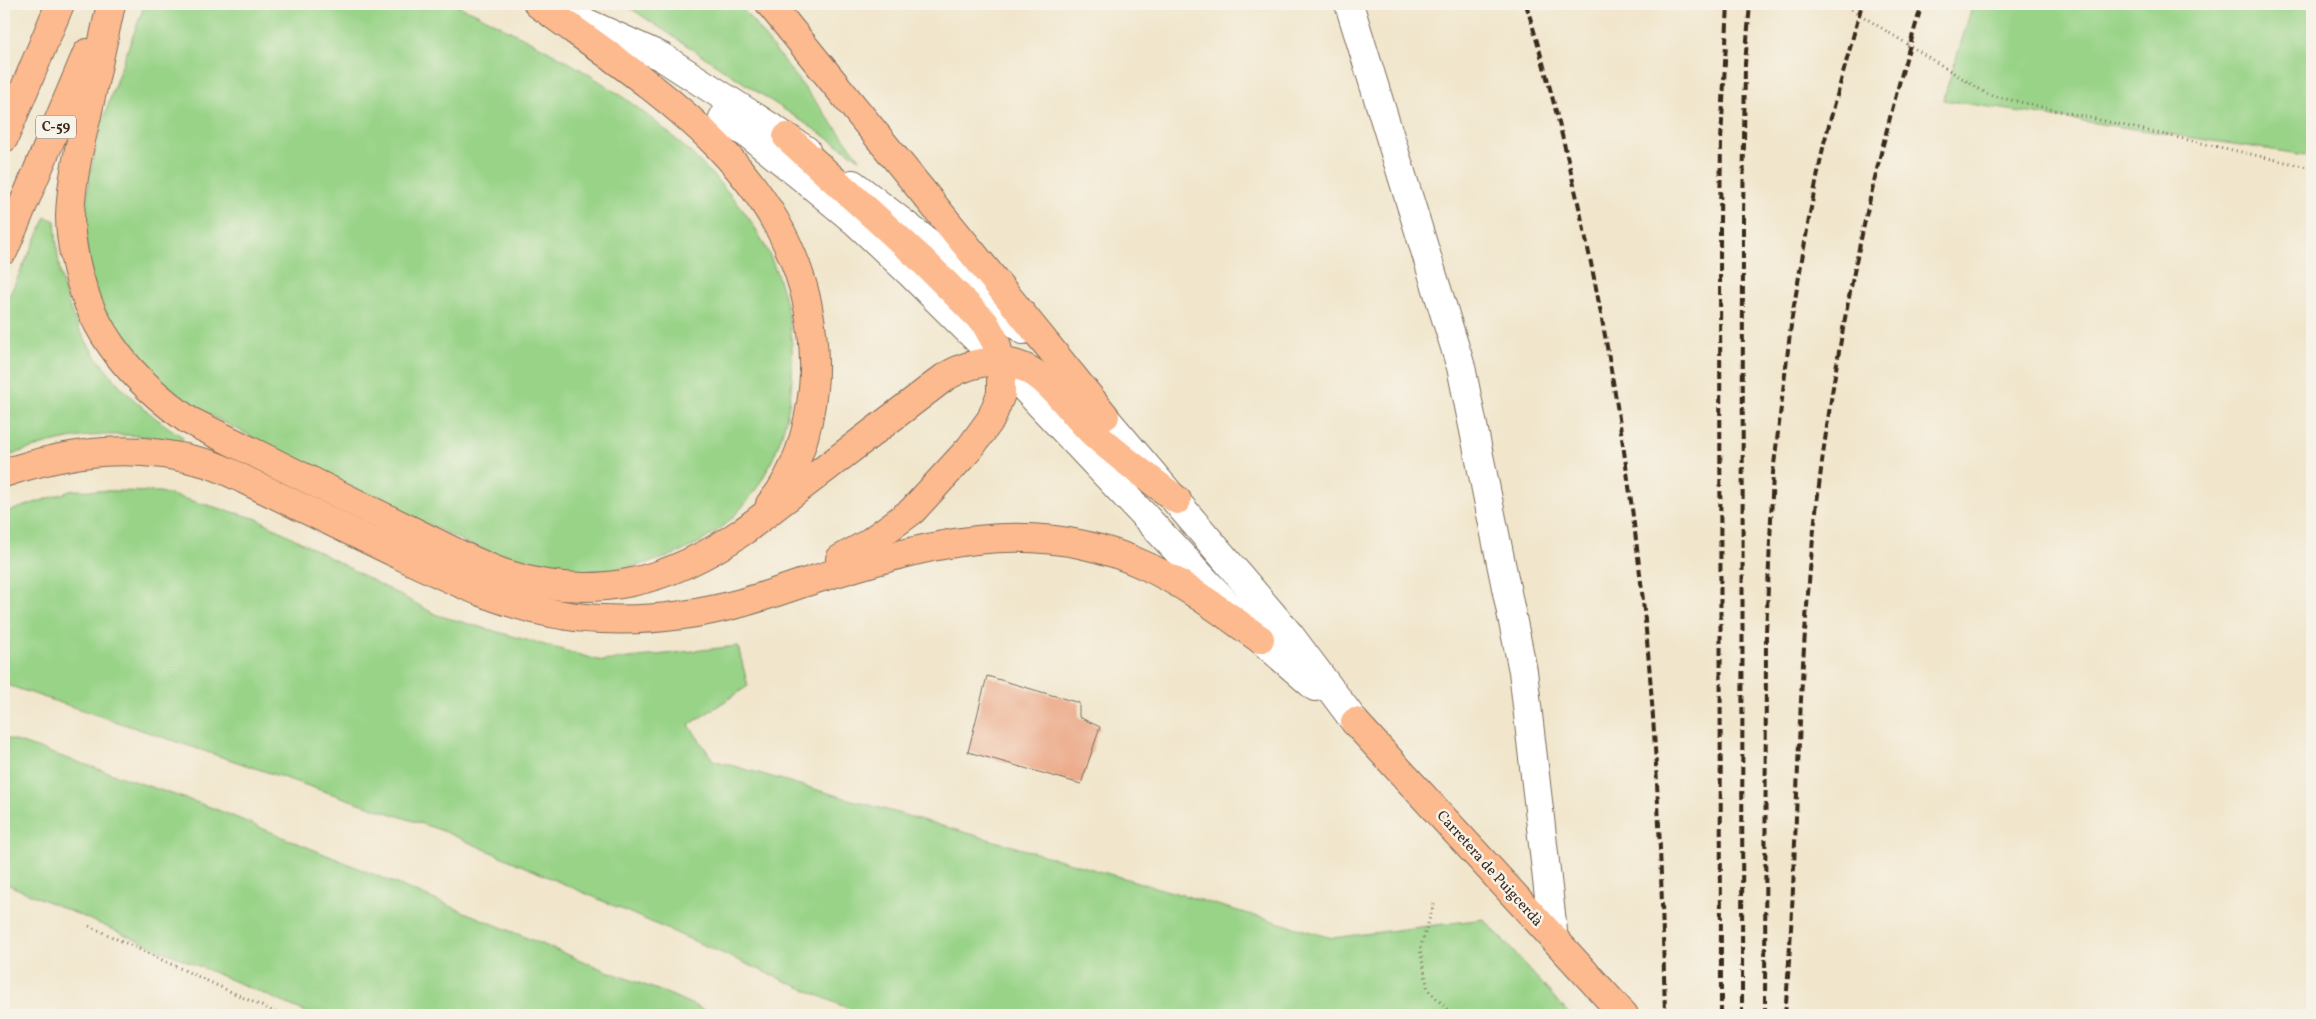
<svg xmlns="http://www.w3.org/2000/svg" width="2316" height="1019" viewBox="0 0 2316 1019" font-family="Vollkorn,serif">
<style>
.green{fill:#98d387;stroke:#6a7e52}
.building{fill:#ecab8b}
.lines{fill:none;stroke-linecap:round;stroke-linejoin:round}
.minor-casing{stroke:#7b6c5b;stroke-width:30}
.major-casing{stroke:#7b6c5b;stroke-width:30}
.highway-casing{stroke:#7b6c5b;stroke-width:30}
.path{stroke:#7b6c5b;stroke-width:3;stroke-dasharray:1 4;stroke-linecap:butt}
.minor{stroke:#fff;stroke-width:28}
.major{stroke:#fcba8e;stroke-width:28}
.highway{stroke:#fcba8e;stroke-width:28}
.rail{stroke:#3b2a1e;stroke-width:4;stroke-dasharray:8 4;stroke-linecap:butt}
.labels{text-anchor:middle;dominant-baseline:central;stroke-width:5;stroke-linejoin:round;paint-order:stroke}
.shield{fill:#f7f3e8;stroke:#73665b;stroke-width:1}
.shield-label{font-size:14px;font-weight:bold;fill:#3b2a1e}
.street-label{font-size:15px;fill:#3b2a1e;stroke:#f7f3e8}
</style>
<rect width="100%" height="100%" fill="#f7f3e8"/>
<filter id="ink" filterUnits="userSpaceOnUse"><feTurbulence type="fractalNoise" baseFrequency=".02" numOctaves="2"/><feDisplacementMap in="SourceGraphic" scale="10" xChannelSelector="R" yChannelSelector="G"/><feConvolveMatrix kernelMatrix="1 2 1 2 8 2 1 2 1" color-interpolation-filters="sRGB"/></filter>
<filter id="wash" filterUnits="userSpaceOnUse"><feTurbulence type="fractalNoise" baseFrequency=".0096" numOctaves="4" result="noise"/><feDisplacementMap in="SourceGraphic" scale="20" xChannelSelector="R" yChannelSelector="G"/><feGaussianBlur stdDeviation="1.12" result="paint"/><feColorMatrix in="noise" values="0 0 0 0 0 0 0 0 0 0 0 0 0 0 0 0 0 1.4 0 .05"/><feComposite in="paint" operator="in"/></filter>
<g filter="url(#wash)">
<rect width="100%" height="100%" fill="#f1e6cc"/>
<g class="green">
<path d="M 145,4 C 219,4 293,4 366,4 C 389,4 434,0 453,5 C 473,10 492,22 510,31 C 582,66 648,109 704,166 C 723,186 744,208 758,233 C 809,320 806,446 731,519 C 690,559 625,573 570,571 C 504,568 443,531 386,503 C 327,474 268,445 209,415 C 185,400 162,385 142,364 C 39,255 100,124 145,4 Z"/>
<path d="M 623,4 L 739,4 L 861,160 L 627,6 Z"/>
<path d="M 1973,4 L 2312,4 L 2312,156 L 1943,100 Z"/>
<path d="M 46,217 L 55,221 C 57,246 58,272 66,296 C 84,356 132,405 183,437 L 181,443 C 118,428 64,434 4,458 L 4,307 Z"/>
<path d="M 73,490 L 160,492 L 258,519 L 437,615 L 602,661 L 738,646 L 748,686 L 689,725 L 713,760 L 1332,938 L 1484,919 L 1570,1015 L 863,1015 L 443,831 L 4,684 L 4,513 Z"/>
<path d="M 4,737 L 213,808 L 607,971 L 671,995 L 715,1015 L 313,1015 L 4,883 Z"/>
</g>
<g id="blocks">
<path class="building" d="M 987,676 L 1079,703 L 1079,717 L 1100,727 L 1081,784 L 968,752 Z"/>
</g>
</g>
<g filter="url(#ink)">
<use href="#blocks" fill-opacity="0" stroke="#7b6c5b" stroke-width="1"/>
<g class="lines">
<g class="minor-casing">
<g id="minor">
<path d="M 1349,4 L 1461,367 L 1523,671 L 1554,940"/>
<path d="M 556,9 L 662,57 L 806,150"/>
<path d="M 723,118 L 752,137 L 809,183 L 857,223 L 910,273 L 1001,363 L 1260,639 L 1315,687"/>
<path d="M 853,184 L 933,246 L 1023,330"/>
<path d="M 1089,399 L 1289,634 L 1355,722"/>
</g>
</g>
<g class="major-casing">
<path id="major" d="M 1355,722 L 1624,1015"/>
</g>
<g class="highway-casing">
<g id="highway">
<path d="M 111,4 C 103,41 95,78 87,115 C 79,147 71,182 70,216 C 70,233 73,251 77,268 C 93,336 133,380 188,420 L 463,556 C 477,562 491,569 506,574 C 594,603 670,582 745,530 L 945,377 C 975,359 1012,354 1041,378 C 1061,394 1075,416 1093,433 C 1119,457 1149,478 1177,500"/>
<path d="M 538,4 C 647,84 775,160 807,302 C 813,331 816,359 813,389 C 809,427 797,474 770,504"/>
<path d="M 770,4 L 1105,416"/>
<path d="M 787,137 L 921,259 L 985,323 L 996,343 L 1001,363 L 1001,394 L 991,419 L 970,448 L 912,511 L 867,544 L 840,559"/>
<path d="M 4,138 L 60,4"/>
<path d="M 4,250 L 87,53"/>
<path d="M 4,473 C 74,450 134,443 206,463 C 220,467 233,474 245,480 C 292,503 339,526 387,549 C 457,583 522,616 601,619 C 648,621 697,615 741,603 C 762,597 783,590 803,583 C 919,547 1028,511 1146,566 C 1187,585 1223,613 1260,639"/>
</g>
</g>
<g class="path">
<path d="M 1843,4 L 1989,95 L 2312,168"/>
<path d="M 1434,904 L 1420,949 L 1428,990 L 1453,1015"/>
<path d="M 89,926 L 281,1015"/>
</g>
<use href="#minor" class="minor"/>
<use href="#major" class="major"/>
<use href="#highway" class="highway"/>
<g class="rail">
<path d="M 1526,4 C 1587,207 1625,419 1646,630 C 1658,758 1662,887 1665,1015"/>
<path d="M 1721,1015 L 1720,221 L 1721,141 L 1728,4"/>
<path d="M 1742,1015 L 1743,219 L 1745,64 L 1750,4"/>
<path d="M 1765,1015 L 1766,633 L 1773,473 L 1792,317 L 1810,213 L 1824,143 L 1862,4"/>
<path d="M 1785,1015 C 1797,875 1796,734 1808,594 C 1824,394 1864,196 1922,4"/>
</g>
</g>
</g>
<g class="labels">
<rect class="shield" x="36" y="115.5" width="40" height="23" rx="4"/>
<g class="shield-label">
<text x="56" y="127">C-59</text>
</g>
<g class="street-label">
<text transform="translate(1489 869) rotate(48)">Carretera de Puigcerdà</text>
</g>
</g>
<rect width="2316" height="1019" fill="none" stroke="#f7f3e8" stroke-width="20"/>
</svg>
